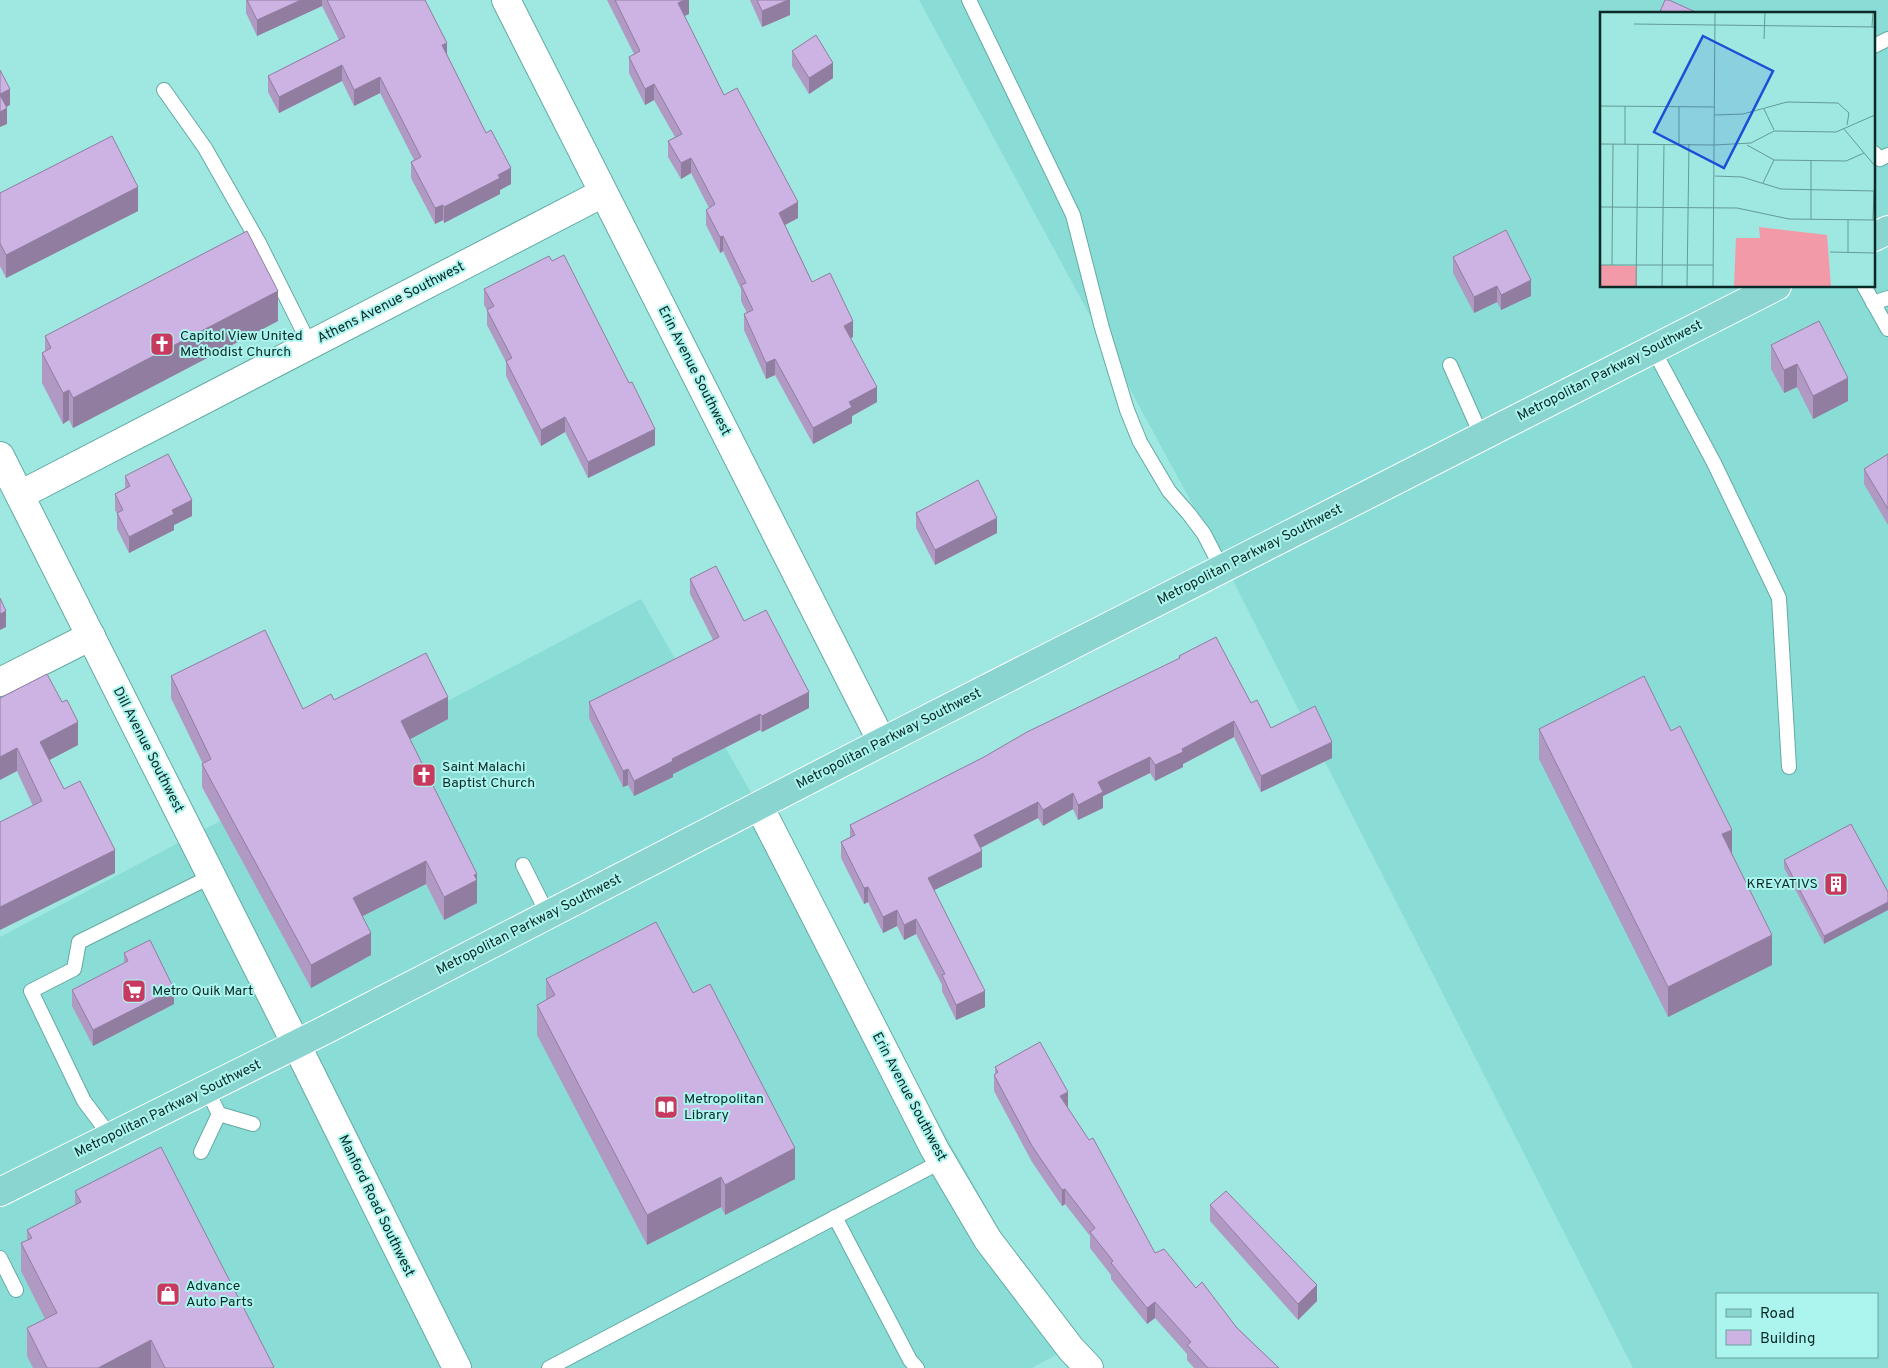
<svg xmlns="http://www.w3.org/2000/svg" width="1888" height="1368" viewBox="0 0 1888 1368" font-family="Overpass,sans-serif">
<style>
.built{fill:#8addd6;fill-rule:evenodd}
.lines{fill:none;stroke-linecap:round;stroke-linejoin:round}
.service-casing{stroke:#63aaa4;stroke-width:16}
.minor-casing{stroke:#63aaa4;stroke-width:30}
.secondary-casing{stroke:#63aaa4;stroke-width:30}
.primary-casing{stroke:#fff;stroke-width:30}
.service{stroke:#fff;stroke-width:14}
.minor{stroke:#fff;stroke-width:28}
.secondary{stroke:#fff;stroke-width:28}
.primary{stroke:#8bd5d1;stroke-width:28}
.wall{fill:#b09ac3}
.shaded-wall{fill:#907d9f}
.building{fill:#cdb3e3;stroke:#907d9f}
.labels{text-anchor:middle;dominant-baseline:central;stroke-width:4;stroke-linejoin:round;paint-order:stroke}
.street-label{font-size:14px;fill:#0a2927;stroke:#acf5ee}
.poi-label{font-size:14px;fill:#0a2927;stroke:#acf5ee;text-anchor:start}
.inset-road{fill:none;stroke:#639b97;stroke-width:1}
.view{fill:#1d4ed8;fill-opacity:0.15;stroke:#1d4ed8;stroke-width:2.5}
.inset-edge{fill:none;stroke:#0a2927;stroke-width:2.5}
</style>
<rect width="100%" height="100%" fill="#9fe7e1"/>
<g class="built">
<path d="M 919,0 L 1888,0 L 1888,1368 L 1633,1368 L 1221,557 ZM 1602,14 L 1874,14 L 1874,286 L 1602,286 ZM 1717,1294 L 1877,1294 L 1877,1357 L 1717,1357 Z"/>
<path d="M 641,599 L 1067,1349 L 1032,1368 L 0,1368 L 0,937 Z"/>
</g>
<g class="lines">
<g class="service-casing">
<g id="service">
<path d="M 969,0 L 1073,215 L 1102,328 L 1127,410 L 1140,442 L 1169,491 L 1189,514 L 1204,534 L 1222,569"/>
<path d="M 1874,46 L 1888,39"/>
<path d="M 164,90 L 205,148 L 259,243 L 310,345"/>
<path d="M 1874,153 L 1880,159 L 1888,155"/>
<path d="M 1864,286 L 1888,329"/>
<path d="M 1873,303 L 1888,298"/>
<path d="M 1653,349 L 1714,463 L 1779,598 L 1789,767"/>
<path d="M 1450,365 L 1482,437"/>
<path d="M 523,865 L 548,915"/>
<path d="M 207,1090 L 219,1114 L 253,1124"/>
<path d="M 111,1137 L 84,1101 L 31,991 L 74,969 L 79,942 L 212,876"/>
<path d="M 201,1152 L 219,1114"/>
<path d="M 835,1217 L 910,1360 L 917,1368"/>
<path d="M 0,1258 L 16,1290"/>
<path d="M 549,1368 L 942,1161"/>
</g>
</g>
<g class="minor-casing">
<g id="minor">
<path d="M 506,0 L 882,742"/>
<path d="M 20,495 L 603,193"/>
<path d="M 0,682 L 91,636"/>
<path d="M 759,806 L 935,1150 L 988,1240 L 1071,1349 L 1089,1368"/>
<path d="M 296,1044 L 457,1368"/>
</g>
</g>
<g class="secondary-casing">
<path id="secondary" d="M 0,456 L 296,1044"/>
</g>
<g class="primary-casing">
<g id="primary">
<path d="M 1874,237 L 1888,230"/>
<path d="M 0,1192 L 327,1029 L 882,742 L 1777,286"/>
</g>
</g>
<use href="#service" class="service"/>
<use href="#minor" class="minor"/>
<use href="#secondary" class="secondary"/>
<use href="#primary" class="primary"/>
</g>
<g class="wall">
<path d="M 246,0 L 425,0 L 447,55 L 511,184 L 500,190 L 500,194 L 444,223 L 443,220 L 435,224 L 411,178 L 411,162 L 414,160 L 380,93 L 354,106 L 342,81 L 279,113 L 268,92 L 268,76 L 339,40 L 322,6 L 257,36 L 246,13 Z"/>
<path d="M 607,0 L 689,0 L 689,14 L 684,16 L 724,95 L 798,218 L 785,225 L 812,282 L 853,337 L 851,338 L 877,402 L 852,416 L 852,423 L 813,444 L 775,375 L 766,379 L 744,330 L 744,314 L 747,313 L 741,301 L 741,289 L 723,251 L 720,253 L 706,225 L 706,210 L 709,208 L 691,173 L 681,179 L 668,157 L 668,141 L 675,137 L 654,100 L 645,105 L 629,73 L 629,57 L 634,54 Z"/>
<path d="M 750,0 L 790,0 L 790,15 L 762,27 Z"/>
<path d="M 792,51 L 833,78 L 809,94 L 792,66 Z"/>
<path d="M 0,193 L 138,211 L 6,278 L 0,266 Z"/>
<path d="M 1453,257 L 1531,296 L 1501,310 L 1497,302 L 1474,313 L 1453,273 Z"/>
<path d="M 484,289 L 655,445 L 588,478 L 565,432 L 541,446 L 506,376 L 506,362 L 487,325 L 487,310 L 484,305 Z"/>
<path d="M 278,321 L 73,428 L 69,420 L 63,424 L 42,383 L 42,353 L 45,351 L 45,336 Z"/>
<path d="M 1771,345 L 1848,401 L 1813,419 L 1797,387 L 1784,393 L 1771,369 Z"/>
<path d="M 1888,454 L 1888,525 L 1864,484 L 1864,469 Z"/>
<path d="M 125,476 L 192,516 L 174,525 L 174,530 L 129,553 L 117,529 L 117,513 L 115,510 L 115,494 L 125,489 Z"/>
<path d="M 916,513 L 997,533 L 935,565 L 916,528 Z"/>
<path d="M 690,579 L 744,621 L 809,708 L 762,732 L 760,730 L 673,774 L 673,777 L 634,796 L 628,785 L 623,787 L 589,718 L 589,702 L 713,640 L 690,594 Z"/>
<path d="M 1179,656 L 1251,703 L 1271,728 L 1332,758 L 1261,792 L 1234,737 L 1183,764 L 1183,767 L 1155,781 L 1150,773 L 1103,796 L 1103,808 L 1078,820 L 1073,809 L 1043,826 L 1038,818 L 981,848 L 982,867 L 934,890 L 985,1007 L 956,1020 L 942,991 L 942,985 L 916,934 L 904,940 L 897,926 L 883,933 L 868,902 L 864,904 L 841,858 L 841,842 L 850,837 L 850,825 L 1179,659 Z"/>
<path d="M 171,676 L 303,709 L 334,700 L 448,719 L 410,739 L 477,874 L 477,903 L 444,920 L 426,884 L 362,916 L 371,955 L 311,988 L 202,787 L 202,764 L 203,764 L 171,698 Z"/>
<path d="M 0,698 L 78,745 L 49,760 L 64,789 L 115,873 L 33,806 L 17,771 Z"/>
<path d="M 1539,729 L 1732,853 L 1772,965 L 1668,1017 L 1539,759 Z"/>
<path d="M 1851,824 L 1824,944 L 1784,868 L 1784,860 Z"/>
<path d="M 124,953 L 174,1004 L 93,1046 L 72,1006 L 72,990 L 124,964 Z"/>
<path d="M 546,979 L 693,993 L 795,1179 L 725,1215 L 721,1207 L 647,1245 L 537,1035 L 537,1005 L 546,1000 Z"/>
<path d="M 995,1067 L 1068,1108 L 1155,1253 L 1196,1288 L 1279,1368 L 1194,1368 L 1187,1360 L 1187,1354 L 1155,1318 L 1147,1324 L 1111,1279 L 1111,1275 L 1090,1248 L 1090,1236 L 1065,1204 L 1062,1206 L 1032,1162 L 994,1091 L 994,1075 L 995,1074 Z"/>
<path d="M 75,1191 L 274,1368 L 33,1368 L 27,1356 L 27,1328 L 45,1319 L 21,1271 L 21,1243 L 27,1240 L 27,1230 L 75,1205 Z"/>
<path d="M 1210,1205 L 1317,1301 L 1298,1320 L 1210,1221 Z"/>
</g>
<g class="shaded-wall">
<path d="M 301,0 L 322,0 L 322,6 L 257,36 L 257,20 Z"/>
<path d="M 684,0 L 689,0 L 689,14 L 678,19 L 678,3 Z"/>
<path d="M 788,0 L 790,0 L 790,15 L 762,27 L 762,11 Z"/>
<path d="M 447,43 L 447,58 L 442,45 Z"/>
<path d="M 833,63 L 833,78 L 809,94 L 809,78 Z"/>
<path d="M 342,65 L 342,81 L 279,113 L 279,97 Z"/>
<path d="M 380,77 L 380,93 L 354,106 L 354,90 Z"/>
<path d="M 654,84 L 654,100 L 645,105 L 645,89 Z"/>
<path d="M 10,89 L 10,105 L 0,110 L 0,94 Z"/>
<path d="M 7,108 L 7,124 L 0,127 L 0,112 Z"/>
<path d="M 691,158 L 691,173 L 681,179 L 681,163 Z"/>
<path d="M 511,168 L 511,184 L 500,190 L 500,194 L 444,223 L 444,207 L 498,175 Z"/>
<path d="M 138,187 L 138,211 L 6,278 L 6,255 Z"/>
<path d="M 798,202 L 798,218 L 779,228 L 779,213 Z"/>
<path d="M 443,205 L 443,220 L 435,224 L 435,208 Z"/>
<path d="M 723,236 L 723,251 L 720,253 L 720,237 Z"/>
<path d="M 1531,280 L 1531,296 L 1501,310 L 1501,295 Z"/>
<path d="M 1497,286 L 1497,302 L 1474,313 L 1474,297 Z"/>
<path d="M 278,291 L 278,321 L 73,428 L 73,398 Z"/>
<path d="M 853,321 L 853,337 L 844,341 L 844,326 Z"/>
<path d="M 775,359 L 775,375 L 766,379 L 766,363 Z"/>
<path d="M 1797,364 L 1797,387 L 1784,393 L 1784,370 Z"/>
<path d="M 1848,378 L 1848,401 L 1813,419 L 1813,396 Z"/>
<path d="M 877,387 L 877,402 L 852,416 L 852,423 L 813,444 L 813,428 L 849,402 Z"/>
<path d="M 69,390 L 69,420 L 63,424 L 63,393 Z"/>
<path d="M 565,417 L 565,432 L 541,446 L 541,430 Z"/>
<path d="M 655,429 L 655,445 L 588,478 L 588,462 Z"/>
<path d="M 192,500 L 192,516 L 174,525 L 174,530 L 129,553 L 129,537 L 172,510 Z"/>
<path d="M 997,518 L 997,533 L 935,565 L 935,550 Z"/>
<path d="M 6,611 L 6,627 L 0,630 L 0,614 Z"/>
<path d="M 809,692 L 809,708 L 762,732 L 762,716 Z"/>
<path d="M 448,697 L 448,719 L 401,744 L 401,721 Z"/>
<path d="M 760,714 L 760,730 L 673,774 L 673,777 L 634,796 L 634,781 L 672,759 Z"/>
<path d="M 1234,721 L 1234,737 L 1183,764 L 1183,767 L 1155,781 L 1155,765 L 1182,749 Z"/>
<path d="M 78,722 L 78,745 L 40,765 L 40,742 Z"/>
<path d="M 1332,742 L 1332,758 L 1261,792 L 1261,776 Z"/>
<path d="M 17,748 L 17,771 L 0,780 L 0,757 Z"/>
<path d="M 1150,757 L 1150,773 L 1103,796 L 1103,808 L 1078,820 L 1078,805 L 1098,782 Z"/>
<path d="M 628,769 L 628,785 L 623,787 L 623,771 Z"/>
<path d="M 1073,793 L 1073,809 L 1043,826 L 1043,810 Z"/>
<path d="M 1038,802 L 1038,818 L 974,851 L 974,835 Z"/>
<path d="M 1732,830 L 1732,860 L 1722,834 Z"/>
<path d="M 115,850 L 115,873 L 0,930 L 0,907 Z"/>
<path d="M 982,851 L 982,867 L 928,893 L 928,878 Z"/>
<path d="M 426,861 L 426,884 L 353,921 L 353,898 Z"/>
<path d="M 477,874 L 477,903 L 444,920 L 444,897 Z"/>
<path d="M 868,887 L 868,902 L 864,904 L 864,888 Z"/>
<path d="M 1888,902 L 1888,910 L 1824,944 L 1824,936 Z"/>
<path d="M 897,910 L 897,926 L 883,933 L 883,917 Z"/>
<path d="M 916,919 L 916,934 L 904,940 L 904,925 Z"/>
<path d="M 371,933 L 371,955 L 311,988 L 311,965 Z"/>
<path d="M 1772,935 L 1772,965 L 1668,1017 L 1668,987 Z"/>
<path d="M 174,989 L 174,1004 L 93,1046 L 93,1030 Z"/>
<path d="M 985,991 L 985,1007 L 956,1020 L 956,1005 Z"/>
<path d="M 1068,1092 L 1068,1108 L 1060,1096 Z"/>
<path d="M 795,1148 L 795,1179 L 725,1215 L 725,1185 Z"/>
<path d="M 721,1177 L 721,1207 L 647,1245 L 647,1215 Z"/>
<path d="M 1065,1189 L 1065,1204 L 1062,1206 L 1062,1190 Z"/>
<path d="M 1317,1285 L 1317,1301 L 1298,1320 L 1298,1304 Z"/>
<path d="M 1155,1302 L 1155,1318 L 1147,1324 L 1147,1308 Z"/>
<path d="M 151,1340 L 151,1368 L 98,1368 Z"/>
</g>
<g class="building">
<path d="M 247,0 L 301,0 L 257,20 Z"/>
<path d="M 327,0 L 425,0 L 447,43 L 442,45 L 486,133 L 491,130 L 511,168 L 498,175 L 500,178 L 444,207 L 443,205 L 435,208 L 411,162 L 421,157 L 380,77 L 354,90 L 342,65 L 279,97 L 268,76 L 345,37 Z"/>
<path d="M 615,0 L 684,0 L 678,3 L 724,95 L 737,88 L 798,202 L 779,213 L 812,282 L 830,273 L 853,321 L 844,326 L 877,387 L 849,402 L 852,407 L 813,428 L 775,359 L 766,363 L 744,314 L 753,310 L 741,285 L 746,283 L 723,236 L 720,237 L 706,210 L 715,204 L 691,158 L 681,163 L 668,141 L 682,134 L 654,84 L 645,89 L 629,57 L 640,51 Z"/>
<path d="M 757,0 L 788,0 L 762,11 Z"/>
<path d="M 1665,0 L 1669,0 L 1700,14 L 1659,14 Z"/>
<path d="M 816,35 L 833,63 L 809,78 L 792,51 Z"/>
<path d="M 0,70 L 10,89 L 0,94 Z"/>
<path d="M 0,95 L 7,108 L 0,112 Z"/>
<path d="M 112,136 L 138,187 L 6,255 L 0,243 L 0,193 Z"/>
<path d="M 1506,230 L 1531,280 L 1501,295 L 1497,286 L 1474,297 L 1453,257 Z"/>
<path d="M 247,231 L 278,291 L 73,398 L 69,390 L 63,393 L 42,353 L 51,348 L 45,336 Z"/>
<path d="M 564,255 L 629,383 L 632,382 L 655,429 L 588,462 L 565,417 L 541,430 L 506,361 L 512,358 L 487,310 L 494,306 L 484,289 L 549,256 L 552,261 Z"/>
<path d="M 1819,321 L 1848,378 L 1813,396 L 1797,364 L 1784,370 L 1771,345 Z"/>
<path d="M 168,454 L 192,500 L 172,510 L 174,514 L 129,537 L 117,513 L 123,510 L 115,494 L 130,486 L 125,476 Z"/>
<path d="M 1888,454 L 1888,509 L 1864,469 Z"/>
<path d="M 978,480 L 997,518 L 935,550 L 916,513 Z"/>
<path d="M 716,566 L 744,621 L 766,610 L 809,692 L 762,716 L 760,714 L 672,759 L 673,761 L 634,781 L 628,769 L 623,771 L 589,702 L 719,637 L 690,579 Z"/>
<path d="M 0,598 L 6,611 L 0,614 Z"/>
<path d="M 265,630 L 303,709 L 331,694 L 334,700 L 426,653 L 448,697 L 401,721 L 477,874 L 474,875 L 477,880 L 444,897 L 426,861 L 353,898 L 371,933 L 311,965 L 202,764 L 211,759 L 171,676 Z"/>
<path d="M 1216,637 L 1251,703 L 1257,700 L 1271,728 L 1315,706 L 1332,742 L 1261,776 L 1234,721 L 1182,749 L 1183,752 L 1155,765 L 1150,757 L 1098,782 L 1103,792 L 1078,805 L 1073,793 L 1043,810 L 1038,802 L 974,835 L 982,851 L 928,878 L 985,991 L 956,1005 L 942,975 L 945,974 L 916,919 L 904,925 L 897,910 L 883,917 L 868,887 L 864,888 L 841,842 L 855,835 L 850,825 L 984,757 L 1027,732 L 1180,658 L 1179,656 Z"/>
<path d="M 47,674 L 62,702 L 67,700 L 78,722 L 40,742 L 64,789 L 80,781 L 115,850 L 0,907 L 0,822 L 42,801 L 17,748 L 0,757 L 0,698 Z"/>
<path d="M 1644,676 L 1671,731 L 1680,726 L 1732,830 L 1722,834 L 1772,935 L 1668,987 L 1539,729 Z"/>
<path d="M 1851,824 L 1888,892 L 1888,902 L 1824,936 L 1784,860 Z"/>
<path d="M 656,922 L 693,993 L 710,984 L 795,1148 L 725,1185 L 721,1177 L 647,1215 L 537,1005 L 555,995 L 546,979 Z"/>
<path d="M 150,940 L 174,989 L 93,1030 L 72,990 L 128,961 L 124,953 Z"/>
<path d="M 1040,1042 L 1068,1092 L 1060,1096 L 1089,1140 L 1093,1138 L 1155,1253 L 1164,1249 L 1196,1288 L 1202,1282 L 1237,1328 L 1279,1368 L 1208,1368 L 1187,1345 L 1191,1342 L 1155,1302 L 1147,1308 L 1111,1263 L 1113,1261 L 1090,1232 L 1095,1228 L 1065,1189 L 1062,1190 L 1032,1146 L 994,1075 L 998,1072 L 995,1067 Z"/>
<path d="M 161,1147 L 274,1367 L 272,1368 L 165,1368 L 151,1340 L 98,1368 L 47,1368 L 27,1328 L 57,1313 L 21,1243 L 32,1238 L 27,1230 L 81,1202 L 75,1191 Z"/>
<path d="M 1226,1191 L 1317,1285 L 1298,1304 L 1210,1205 Z"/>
</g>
<defs>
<g id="church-square" transform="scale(1.25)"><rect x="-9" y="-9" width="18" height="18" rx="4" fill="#c8395f" stroke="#acf5ee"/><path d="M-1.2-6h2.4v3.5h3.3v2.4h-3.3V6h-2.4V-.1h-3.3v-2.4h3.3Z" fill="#fff"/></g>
<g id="building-square" transform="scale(1.25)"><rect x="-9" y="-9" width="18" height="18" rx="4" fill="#c8395f" stroke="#acf5ee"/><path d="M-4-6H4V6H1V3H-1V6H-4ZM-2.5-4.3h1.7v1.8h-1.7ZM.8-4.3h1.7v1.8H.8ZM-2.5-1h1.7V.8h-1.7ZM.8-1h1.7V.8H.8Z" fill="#fff"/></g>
<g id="supermarket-square" transform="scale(1.25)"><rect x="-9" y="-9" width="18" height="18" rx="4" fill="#c8395f" stroke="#acf5ee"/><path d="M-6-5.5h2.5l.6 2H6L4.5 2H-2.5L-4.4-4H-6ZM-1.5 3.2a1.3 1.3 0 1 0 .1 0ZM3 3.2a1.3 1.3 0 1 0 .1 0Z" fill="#fff"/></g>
<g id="library-square" transform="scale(1.25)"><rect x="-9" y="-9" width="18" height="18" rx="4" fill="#c8395f" stroke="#acf5ee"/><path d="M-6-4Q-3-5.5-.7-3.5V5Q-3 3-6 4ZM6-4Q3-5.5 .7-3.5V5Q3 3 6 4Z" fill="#fff"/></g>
<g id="shop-square" transform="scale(1.25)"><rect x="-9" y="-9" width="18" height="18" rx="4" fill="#c8395f" stroke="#acf5ee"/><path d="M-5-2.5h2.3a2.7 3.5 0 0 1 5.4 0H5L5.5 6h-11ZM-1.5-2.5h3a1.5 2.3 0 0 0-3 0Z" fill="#fff"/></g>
</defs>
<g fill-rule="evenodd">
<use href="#church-square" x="162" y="344"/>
<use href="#church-square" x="424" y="775"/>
<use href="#building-square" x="1836" y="884"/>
<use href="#supermarket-square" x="134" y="991"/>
<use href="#library-square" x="666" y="1107"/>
<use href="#shop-square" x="168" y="1294"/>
</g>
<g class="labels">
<g class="street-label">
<text transform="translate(391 303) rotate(-27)">Athens Avenue Southwest</text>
<text transform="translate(694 371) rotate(63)">Erin Avenue Southwest</text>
<text transform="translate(1610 371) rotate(-27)">Metropolitan Parkway Southwest</text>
<text transform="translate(1250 555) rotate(-27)">Metropolitan Parkway Southwest</text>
<text transform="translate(889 739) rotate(-27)">Metropolitan Parkway Southwest</text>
<text transform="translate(148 750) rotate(63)">Dill Avenue Southwest</text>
<text transform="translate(529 925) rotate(-27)">Metropolitan Parkway Southwest</text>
<text transform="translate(909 1097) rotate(62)">Erin Avenue Southwest</text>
<text transform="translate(168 1109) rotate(-26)">Metropolitan Parkway Southwest</text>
<text transform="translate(376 1206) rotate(64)">Manford Road Southwest</text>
</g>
<g class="poi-label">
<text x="180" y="336">Capitol View United<tspan x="180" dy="16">Methodist Church</tspan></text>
<text x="442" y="767">Saint Malachi<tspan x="442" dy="16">Baptist Church</tspan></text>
<text x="1818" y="884" text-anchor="end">KREYATIVS</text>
<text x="152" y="991">Metro Quik Mart</text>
<text x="684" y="1099">Metropolitan<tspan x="684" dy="16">Library</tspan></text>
<text x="186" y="1286">Advance<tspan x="186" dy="16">Auto Parts</tspan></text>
</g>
</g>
<g transform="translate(1600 12)">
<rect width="275" height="275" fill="#9fe7e1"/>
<path d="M 159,215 L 227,223 L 231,275 L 134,275 L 136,226 L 160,226 ZM 0,253 L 37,254 L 37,275 L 0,275 Z" fill="#f39aa8"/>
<path class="inset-road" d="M 34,12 L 115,13M 115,13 L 275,15M 272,15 L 273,0M 164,27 L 165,0M 0,94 L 115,95M 79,95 L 79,132M 164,97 L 174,118M 115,103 L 143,102 L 187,90 L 238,91 L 249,101 L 247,113M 244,117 L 275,154M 0,132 L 115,133M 25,132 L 25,94M 115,133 L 151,131 L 174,119 L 236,120 L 275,103M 147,133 L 174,148 L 246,149 L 264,141M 115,164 L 142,165 L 181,177 L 275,179M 163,171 L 174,148M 0,195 L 137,196 L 189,207 L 275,208M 211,207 L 211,149M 273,208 L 274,179M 230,240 L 275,241M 248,240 L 248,208M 0,253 L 113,253M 12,253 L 13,132M 36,275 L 38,132M 62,275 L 64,132M 87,275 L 89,132M 113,275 L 115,0"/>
<path class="view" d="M 103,24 L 173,59 L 124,156 L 54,120 Z"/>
<rect width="275" height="275" class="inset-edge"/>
</g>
<rect x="1716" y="1293" width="162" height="65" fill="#acf5ee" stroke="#6ba39e"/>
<rect x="1726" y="1309" width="25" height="8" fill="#8bd5d1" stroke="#6ba39e"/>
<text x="1760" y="1318" font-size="15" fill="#0a2927">Road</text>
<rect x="1726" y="1330" width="25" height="15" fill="#cdb3e3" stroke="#6ba39e"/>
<text x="1760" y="1343" font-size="15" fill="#0a2927">Building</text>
</svg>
